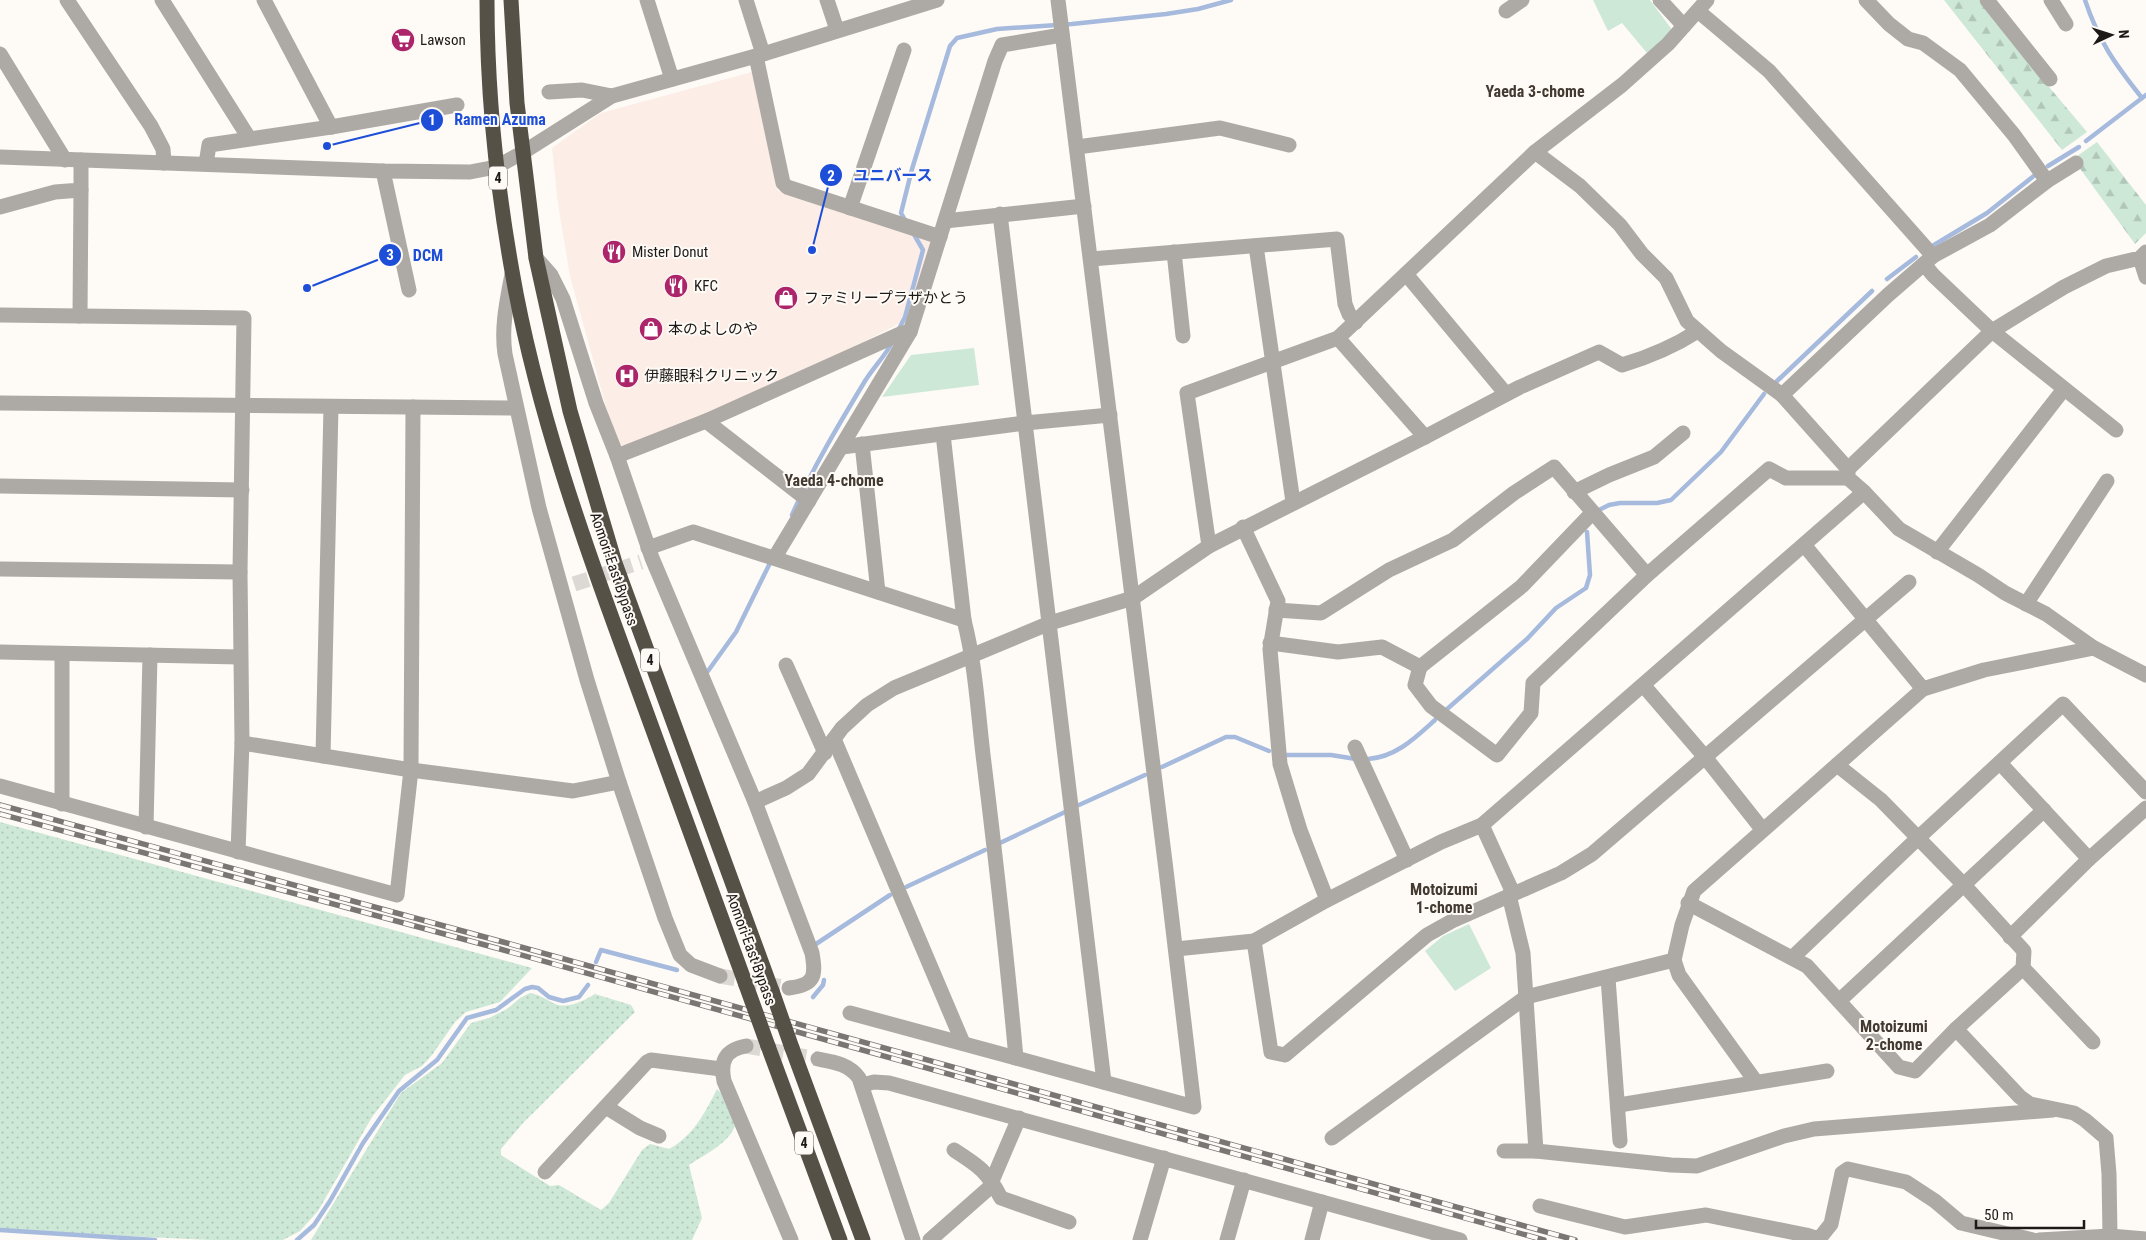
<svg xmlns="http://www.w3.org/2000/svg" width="2146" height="1240" viewBox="0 0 2146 1240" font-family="'Roboto Condensed','Noto Sans JP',sans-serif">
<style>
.commercial{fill:#fcede7}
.grass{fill:url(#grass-dots)}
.forest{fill:url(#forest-firs)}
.park{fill:#cee8d7}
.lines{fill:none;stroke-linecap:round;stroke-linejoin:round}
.stream{stroke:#a6badd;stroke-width:4.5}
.minor-tunnel{stroke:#dcd8d4;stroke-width:15;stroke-dasharray:15 8;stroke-linecap:butt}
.minor{stroke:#adaaa5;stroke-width:15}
.highway{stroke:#565146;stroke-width:15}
.rail-casing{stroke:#7a7673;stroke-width:5.5}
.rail{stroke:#fefaf6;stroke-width:4;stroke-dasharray:11;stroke-linecap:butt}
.highway-bridge{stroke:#565146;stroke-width:15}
.labels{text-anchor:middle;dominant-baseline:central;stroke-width:4;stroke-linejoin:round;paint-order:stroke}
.shield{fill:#fefaf6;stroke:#605c59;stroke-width:1}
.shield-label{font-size:14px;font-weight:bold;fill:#1d1916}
.poi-label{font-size:15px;fill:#1d1916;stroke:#fefaf6;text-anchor:start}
.street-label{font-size:15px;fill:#1d1916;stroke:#fefaf6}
.neighbourhood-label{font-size:16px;font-weight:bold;fill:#423931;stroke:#fefaf6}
.leader{fill:none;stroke:#1d4ed8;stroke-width:2}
.callout-dot{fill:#1d4ed8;stroke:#fefaf6;stroke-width:2}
.mark-label{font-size:15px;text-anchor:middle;font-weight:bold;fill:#fff}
.callout-label{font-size:16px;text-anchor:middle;font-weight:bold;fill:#1d4ed8;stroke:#fefaf6;stroke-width:4;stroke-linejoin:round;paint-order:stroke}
</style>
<defs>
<pattern id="grass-dots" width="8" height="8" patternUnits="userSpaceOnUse" patternTransform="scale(1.25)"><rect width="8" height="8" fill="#cee8d7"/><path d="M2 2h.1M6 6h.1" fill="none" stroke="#b0c6b8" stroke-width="1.8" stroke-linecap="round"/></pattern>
<pattern id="forest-firs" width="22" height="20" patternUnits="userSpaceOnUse" patternTransform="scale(1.25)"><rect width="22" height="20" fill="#cee8d7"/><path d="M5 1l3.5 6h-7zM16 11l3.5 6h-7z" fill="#b0c6b8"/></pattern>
</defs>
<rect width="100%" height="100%" fill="#fefaf6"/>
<path class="commercial" d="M 752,72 L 777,190 L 931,241 L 906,320 L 829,360 L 627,447 L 616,443 L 570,276 L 558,204 L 552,148 L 601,113 Z"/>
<g class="grass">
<path d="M 0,822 L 532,968 L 500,1002 L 466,1012 L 455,1022 L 432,1055 L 422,1066 L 405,1075 L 372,1117 L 318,1211 L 300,1231 L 283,1240 L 210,1240 L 0,1230 Z"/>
<path d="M 530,993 C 540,995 544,998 553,1003 C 567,1010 583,1001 595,994 L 631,1005 L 635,1012 L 523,1123 L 501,1149 L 501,1155 L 550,1186 L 559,1185 L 601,1210 L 609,1203 L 642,1150 L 650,1144 L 669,1149 C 693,1136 705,1113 717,1089 L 722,1094 L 735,1126 C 727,1145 705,1154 689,1165 L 702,1218 L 692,1240 L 311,1240 L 401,1093 L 442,1063 L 471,1023 L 489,1018 L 507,1009 L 520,998 Z"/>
</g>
<g class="forest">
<path d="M 1944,0 L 1979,0 L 2011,42 L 2087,132 L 2062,150 Z"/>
<path d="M 2097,142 L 2146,205 L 2146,233 L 2135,244 L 2073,159 Z"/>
</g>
<g class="park">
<path d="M 1593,0 L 1650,0 L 1673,31 L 1647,53 L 1622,23 L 1608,31 Z"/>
<path d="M 974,348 L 979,385 L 882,397 L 911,355 Z"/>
<path d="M 1469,924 L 1491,968 L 1455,991 L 1425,951 L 1443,936 Z"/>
</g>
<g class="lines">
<g class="stream">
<path d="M 2085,0 C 2099,42 2115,64 2142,98"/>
<path d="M 2086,141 L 2146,95"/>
<path d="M 2048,166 L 2079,147"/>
<path d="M 905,220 L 901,213 L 912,169 L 950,46 L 957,38 L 997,29 L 1072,24 L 1166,14 L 1198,9 L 1231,0"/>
<path d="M 1934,245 L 1987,213 L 2035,175"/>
<path d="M 1887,279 L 1916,257"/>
<path d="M 899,329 L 905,317 L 923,250 L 912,231"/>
<path d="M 1777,381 L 1872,291"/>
<path d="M 1599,510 L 1609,505 L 1620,503 L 1657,503 L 1671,500 L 1721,452 L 1764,394"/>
<path d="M 792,515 C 812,469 839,424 865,381 C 874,367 884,357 892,343"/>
<path d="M 708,671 L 736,632 L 771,561"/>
<path d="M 1446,710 L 1527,639 L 1556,608 L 1586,588 L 1590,575 L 1587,532"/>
<path d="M 1284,755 L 1331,755 L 1356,759"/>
<path d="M 1368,759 C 1396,757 1415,738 1435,720"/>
<path d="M 1162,767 L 1226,737 L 1235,737 L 1269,751"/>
<path d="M 1079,805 L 1145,775"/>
<path d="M 1000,843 L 1065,812"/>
<path d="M 906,887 L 985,850"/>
<path d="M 816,944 L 890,895"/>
<path d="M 596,962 L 601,950 L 677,970"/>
<path d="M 813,997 L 823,985 L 824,980"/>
<path d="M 0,1230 L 155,1240"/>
<path d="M 297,1240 L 314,1225 L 330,1201 L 363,1143 L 399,1091 L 437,1060 L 467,1018 L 496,1010 L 525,989 L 532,987 L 538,988 L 549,997 L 563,1001 L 579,997 L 588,985"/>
</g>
<g class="minor-tunnel">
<path d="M 574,584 L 641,562"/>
<path d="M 720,976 L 789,988"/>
<path d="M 746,1046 L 818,1059"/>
</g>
<g class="minor">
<path d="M 67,0 L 151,126 L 163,149 L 164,163"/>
<path d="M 162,0 L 249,138"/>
<path d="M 264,0 L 331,127"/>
<path d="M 647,0 L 672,79"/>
<path d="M 746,0 L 763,54"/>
<path d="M 827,0 L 837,30"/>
<path d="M 1660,0 L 1684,26"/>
<path d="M 1866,0 L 1889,24 L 1908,39 L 1923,43 L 1960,70 L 2014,135 L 2047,181"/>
<path d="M 1987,0 L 2050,79"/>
<path d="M 2051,0 L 2066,24"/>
<path d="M 1506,11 L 1522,0"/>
<path d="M 1698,11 L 1769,71 L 1933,256"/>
<path d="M 0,54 L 65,160"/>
<path d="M 756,56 L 783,183 L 787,187 L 940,237"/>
<path d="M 549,92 L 582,90 L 612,96"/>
<path d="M 1077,147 L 1220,128 L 1289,145"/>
<path d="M 1535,152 L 1580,186 L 1620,225 L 1642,254 L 1666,278 L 1687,321 L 1721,351 L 1782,395 L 1848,469 L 1848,478 L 1864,492 L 1899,529 L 1978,575 L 2005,593 L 2046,614 L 2094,648 L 2146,675"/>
<path d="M 0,157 L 383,171 L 470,172 L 496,167 L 522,153 L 612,96 L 763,54 L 937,0"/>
<path d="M 206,164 L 209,145 L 331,127 L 457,105"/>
<path d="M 383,171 L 409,290"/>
<path d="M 0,207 L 55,192 L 81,190 L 81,160"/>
<path d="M 850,208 L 904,50"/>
<path d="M 1000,214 L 1104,1082"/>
<path d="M 945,221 L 1084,206"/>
<path d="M 1256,246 L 1293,502"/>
<path d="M 1174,252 L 1183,336"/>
<path d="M 536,258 L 551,275 L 563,299 L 596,403 L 617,456 L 652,558 L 755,802 L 812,953 C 816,976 815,985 789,988"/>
<path d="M 2140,258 L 2146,277"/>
<path d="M 1091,259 L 1337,239 L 1345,304 L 1349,314 L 1356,322"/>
<path d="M 1924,264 L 1933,275 L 1992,331 L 2116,430"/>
<path d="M 512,274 C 507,301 501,327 505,354 L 539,508 L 587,680 L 619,782 L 665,918 L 680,955 L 691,965 L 720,976"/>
<path d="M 1406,274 L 1506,394"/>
<path d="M 0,315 L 244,318 L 240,572 L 242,743 L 238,852"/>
<path d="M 80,316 L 81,190"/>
<path d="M 1338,338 L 1425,437"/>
<path d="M 1782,395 L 1888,295 L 1933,256 L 1990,225 L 2047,181 L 2076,163"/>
<path d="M 0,403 L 516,408"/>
<path d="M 706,421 L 809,501"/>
<path d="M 943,434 L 964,620"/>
<path d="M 862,444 L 878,592"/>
<path d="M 842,447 L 1025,423 L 1110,415"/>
<path d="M 617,456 L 706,421 L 902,333 L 910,332"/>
<path d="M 1848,469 L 1992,331 L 2064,287 L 2106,266 L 2140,258 L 2146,252"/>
<path d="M 0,486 L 242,490"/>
<path d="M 1574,492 L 1609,475 L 1654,457 L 1683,433"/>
<path d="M 1243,527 L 1278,601 L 1270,649 L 1280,764 L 1300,830 L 1327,900"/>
<path d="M 1209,546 L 1187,393 L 1338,338 L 1535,152 L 1622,85 L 1668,44 L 1707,0"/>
<path d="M 1805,546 L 1923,689"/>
<path d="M 648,548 L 693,532 L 964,620 C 976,667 978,715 984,763 C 996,861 1007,959 1016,1058 L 1194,1107 L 1166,870 L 1058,0"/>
<path d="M 1937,552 L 2064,389"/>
<path d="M 775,557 L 910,332 L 995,61 L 1002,45 L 1062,35"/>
<path d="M 0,569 L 240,572"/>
<path d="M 2026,604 L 2107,481"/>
<path d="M 1276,610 L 1321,613 L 1389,570 L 1453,540 L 1514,493 L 1554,467 L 1647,575"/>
<path d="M 1270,643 L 1338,652 L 1382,647 L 1420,667 L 1415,685 L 1431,706 L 1497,755 L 1531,713 L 1533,683 L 1647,575 L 1769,469 L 1786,478 L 1848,478"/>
<path d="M 0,652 L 240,657"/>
<path d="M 786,665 L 825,753"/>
<path d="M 1420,667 L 1522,586 L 1592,513"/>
<path d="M 1644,686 L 1705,757 L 1762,829"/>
<path d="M 834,739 L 963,1043"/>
<path d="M 242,743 L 411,770 L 573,791 L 619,782"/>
<path d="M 1355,747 L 1407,860"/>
<path d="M 323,756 L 331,407"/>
<path d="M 2000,763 L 2089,859"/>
<path d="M 0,786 L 397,895 L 411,770 L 413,407"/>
<path d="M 755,802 L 786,788 L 808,774 L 842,728 L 867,705 L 894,688 L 1050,623 L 1133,598 L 1209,546 L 1425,437 L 1520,387 L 1599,352 L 1622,365 C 1649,357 1673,347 1698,331"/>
<path d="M 62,804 L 62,654"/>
<path d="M 1482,825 L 1513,893"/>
<path d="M 146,827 L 150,655"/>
<path d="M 1509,895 L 1523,953 L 1536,1151"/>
<path d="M 1688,903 L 1807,966 L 1899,1067 L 1915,1071 L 1956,1029 L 2023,968 L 2024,951 L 1964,885 L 1881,800 L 1837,765"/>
<path d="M 2010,937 L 2089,859 L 2146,808"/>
<path d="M 1254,941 L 1271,1052 L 1285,1055 L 1427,935 L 1452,921 L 1561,873 L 1592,854 L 1909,582"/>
<path d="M 1176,949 L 1254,941 L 1327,900 L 1441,842 L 1482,825 L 1864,492"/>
<path d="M 1793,957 L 1918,838 L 2063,704 L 2146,792"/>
<path d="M 1674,960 L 1679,975 L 1756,1082"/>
<path d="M 2023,968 L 2093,1042"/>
<path d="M 1608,978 L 1620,1141"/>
<path d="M 1839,1001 L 2044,810"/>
<path d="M 850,1013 L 1016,1058"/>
<path d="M 1956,1029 L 2020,1097 L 2030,1104 L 2074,1113 L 2085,1120 L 2106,1138 L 2109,1174 L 2110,1236"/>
<path d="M 746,1046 C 725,1050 720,1061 724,1081 L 791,1240"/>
<path d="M 818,1059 C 834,1062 849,1064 859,1078 L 913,1240"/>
<path d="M 862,1085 L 874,1082 L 889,1083 L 1460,1240"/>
<path d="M 1619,1105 L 1827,1071"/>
<path d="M 606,1107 L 640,1128 L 659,1136"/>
<path d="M 1332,1138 L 1526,997 L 1674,960 L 1682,925 L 1694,891 L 1923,689 L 1984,670 L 2094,648"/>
<path d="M 954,1150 C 979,1166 987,1171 1001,1198 L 1069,1222"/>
<path d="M 1504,1151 L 1536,1151 L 1671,1165 L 1697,1166 L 1784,1136 L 1814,1129 L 2053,1110"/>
<path d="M 545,1172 L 647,1062 L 651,1060 L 721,1069"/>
<path d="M 1540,1206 L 1625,1227 L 1706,1215 L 1806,1235 L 1819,1239 L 1831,1224 L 1842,1173 L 1848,1169 L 1906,1182 L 1935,1201 L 1961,1223 L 2033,1240"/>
<path d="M 930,1240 L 989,1188 L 1019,1118"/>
<path d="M 1140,1240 L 1164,1158"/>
<path d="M 1227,1240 L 1244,1180"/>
<path d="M 1312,1240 L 1322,1202"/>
<path d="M 2039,1240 L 2110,1236 L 2146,1239"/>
</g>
<g class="highway">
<path d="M 487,0 C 487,91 496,181 512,271 C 535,405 584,543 631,670 C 669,775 707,880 746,985"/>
<path d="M 511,0 L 517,103 L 536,258 L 570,411 L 615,563 L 772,991"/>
<path d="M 768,1046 L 840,1240"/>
<path d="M 792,1048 L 863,1240"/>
</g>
<g class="rail-casing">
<g id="rail">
<path d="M 0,805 L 503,942 L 1575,1240"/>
<path d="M 0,814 L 500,949 L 1544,1240"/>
</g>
</g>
<use href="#rail" class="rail"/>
<g class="highway-bridge">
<path d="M 746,985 L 768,1046"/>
<path d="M 772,991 L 792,1048"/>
</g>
</g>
<defs>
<g id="supermarket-disc" transform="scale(1.25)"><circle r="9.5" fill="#ac256b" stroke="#fefaf6"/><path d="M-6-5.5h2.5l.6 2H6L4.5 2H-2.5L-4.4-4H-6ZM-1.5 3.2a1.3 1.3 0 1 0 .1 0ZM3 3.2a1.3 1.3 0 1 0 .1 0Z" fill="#fff"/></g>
<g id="restaurant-disc" transform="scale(1.25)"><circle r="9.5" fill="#ac256b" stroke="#fefaf6"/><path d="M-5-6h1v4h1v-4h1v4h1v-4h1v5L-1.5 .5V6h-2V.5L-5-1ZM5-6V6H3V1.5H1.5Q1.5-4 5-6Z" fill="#fff"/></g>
<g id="shop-disc" transform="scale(1.25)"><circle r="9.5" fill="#ac256b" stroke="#fefaf6"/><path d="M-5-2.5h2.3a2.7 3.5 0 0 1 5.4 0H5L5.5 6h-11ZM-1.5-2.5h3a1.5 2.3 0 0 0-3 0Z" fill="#fff"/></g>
<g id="hospital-disc" transform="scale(1.25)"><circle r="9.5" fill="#ac256b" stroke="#fefaf6"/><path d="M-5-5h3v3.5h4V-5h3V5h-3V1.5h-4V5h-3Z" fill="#fff"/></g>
</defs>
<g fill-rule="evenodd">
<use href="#supermarket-disc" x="403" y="40"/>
<use href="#restaurant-disc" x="614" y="252"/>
<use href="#restaurant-disc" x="676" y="286"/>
<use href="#shop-disc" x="786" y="298"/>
<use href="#shop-disc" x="651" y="329"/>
<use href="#hospital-disc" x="627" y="376"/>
</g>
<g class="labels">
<g class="shield">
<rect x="489" y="166.5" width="18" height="23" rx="4"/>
<rect x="641" y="648.5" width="18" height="23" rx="4"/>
<rect x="795" y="1131.5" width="18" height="23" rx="4"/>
</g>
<g class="shield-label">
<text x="498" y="178">4</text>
<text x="650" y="660">4</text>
<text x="804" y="1143">4</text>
</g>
<g class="poi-label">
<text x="420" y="40">Lawson</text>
<text x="632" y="252">Mister Donut</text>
<text x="694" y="286">KFC</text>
<text x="804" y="298">ファミリープラザかとう</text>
<text x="668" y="329">本のよしのや</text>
<text x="644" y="376">伊藤眼科クリニック</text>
</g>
<g class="street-label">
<text transform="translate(614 569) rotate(71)">Aomori-East Bypass</text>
<text transform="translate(751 949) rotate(70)">Aomori-East Bypass</text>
</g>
<g class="neighbourhood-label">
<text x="1535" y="91">Yaeda 3-chome</text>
<text x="834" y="480">Yaeda 4-chome</text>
<text x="1444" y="889">Motoizumi<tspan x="1444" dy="18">1-chome</tspan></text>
<text x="1894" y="1026">Motoizumi<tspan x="1894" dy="18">2-chome</tspan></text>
</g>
</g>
<path class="leader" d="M327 146L432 120M812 250L831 175M307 288L390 255"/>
<g class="callout-dot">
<circle cx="327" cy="146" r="5"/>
<circle cx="812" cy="250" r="5"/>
<circle cx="307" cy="288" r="5"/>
<circle cx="432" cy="120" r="12"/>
<circle cx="831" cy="175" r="12"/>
<circle cx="390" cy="255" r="12"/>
</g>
<g class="mark-label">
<text x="432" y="125">1</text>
<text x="831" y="181">2</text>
<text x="390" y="260">3</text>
</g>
<g class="callout-label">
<text x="500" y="125">Ramen Azuma</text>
<text x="893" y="181">ユニバース</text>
<text x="428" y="261">DCM</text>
</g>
<g transform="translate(2111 35) rotate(86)" stroke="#fefaf6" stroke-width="4" paint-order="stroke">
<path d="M0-4L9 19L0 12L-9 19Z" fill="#1d1916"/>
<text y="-8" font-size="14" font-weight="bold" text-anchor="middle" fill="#1d1916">N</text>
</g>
<path d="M1976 1220v8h108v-8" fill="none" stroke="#1d1916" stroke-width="2.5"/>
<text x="1984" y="1220" font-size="15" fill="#1d1916" stroke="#fefaf6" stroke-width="4" paint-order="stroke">50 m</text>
</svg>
